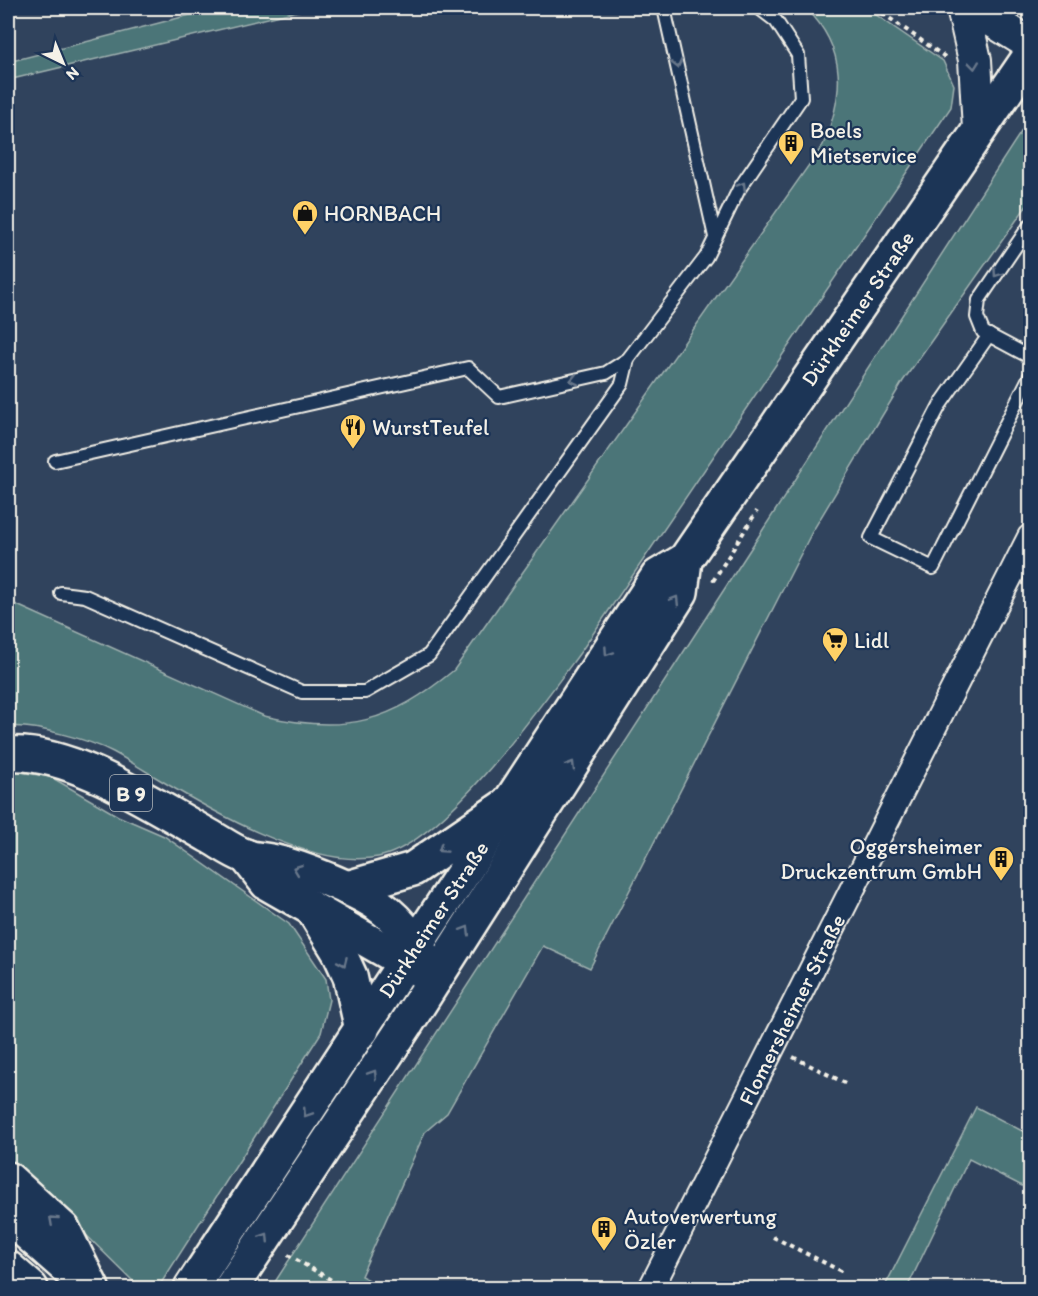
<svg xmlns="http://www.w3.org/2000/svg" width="1038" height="1296" viewBox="0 0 1038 1296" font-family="Itim,sans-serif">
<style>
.grass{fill:#4c7478;stroke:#a0b2b0;stroke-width:1.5}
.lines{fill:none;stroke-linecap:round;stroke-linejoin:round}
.service-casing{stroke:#f4f1e8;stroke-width:16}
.minor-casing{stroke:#f4f1e8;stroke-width:28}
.tertiary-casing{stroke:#f4f1e8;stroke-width:36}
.secondary-casing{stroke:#f4f1e8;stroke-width:38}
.trunk-casing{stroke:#f4f1e8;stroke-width:38}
.path{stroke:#f4f1e8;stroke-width:4;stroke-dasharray:4.5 4.5;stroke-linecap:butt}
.service{stroke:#1d3557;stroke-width:12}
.minor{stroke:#1d3557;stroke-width:24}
.tertiary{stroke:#1d3557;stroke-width:32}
.secondary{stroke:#1d3557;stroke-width:33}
.trunk{stroke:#1d3557;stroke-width:33}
.oneway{stroke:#68778a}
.labels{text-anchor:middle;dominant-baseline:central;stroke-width:4.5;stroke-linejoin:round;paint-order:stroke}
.shield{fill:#1d3557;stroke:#b4b9bc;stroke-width:1.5}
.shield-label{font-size:21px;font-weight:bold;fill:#f4f1e8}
.poi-label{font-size:22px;fill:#f4f1e8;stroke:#1d3557;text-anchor:start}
.street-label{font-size:22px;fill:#f4f1e8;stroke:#1d3557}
</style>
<rect width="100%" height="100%" fill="#30435d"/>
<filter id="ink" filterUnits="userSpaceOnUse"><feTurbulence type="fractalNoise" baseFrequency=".0167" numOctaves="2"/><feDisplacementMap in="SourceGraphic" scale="12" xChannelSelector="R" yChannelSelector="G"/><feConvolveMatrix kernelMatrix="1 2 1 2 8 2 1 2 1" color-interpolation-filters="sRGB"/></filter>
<g filter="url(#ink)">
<g class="grass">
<path d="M 217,8 L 310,8 L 8,80 L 8,62 Z"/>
<path d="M 806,8 L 870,8 L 869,10 L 943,61 L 954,85 L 951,107 L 582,650 C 542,704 443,845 378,857 C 311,870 208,809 152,775 C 139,767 126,759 113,752 C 90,740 33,724 8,727 L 8,601 L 264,716 C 346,735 391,722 454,670 L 823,145 C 844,95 848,50 806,8 Z"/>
<path d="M 1030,118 L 1030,201 L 903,381 L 812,532 L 590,968 L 543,946 L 447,1113 L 425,1132 L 361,1276 L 385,1288 L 271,1288 Z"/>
<path d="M 8,770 L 51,777 L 118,816 L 164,836 L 289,924 L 326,979 L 329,1000 L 321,1033 L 158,1288 L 140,1288 L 8,1158 Z"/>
<path d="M 976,1107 L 1030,1135 L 1030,1190 L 969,1159 L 907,1288 L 884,1288 Z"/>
</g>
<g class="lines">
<g class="service-casing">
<g id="service">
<path d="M 664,8 L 715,237"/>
<path d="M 1030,225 L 979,300 L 977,317 L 983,332 L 1030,357"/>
<path d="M 989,335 L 940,405 L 871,538 L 933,568 L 1030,376"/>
<path d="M 55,461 L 468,368 L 499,397 L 606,373 L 628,359 L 706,257 L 739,189 L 801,98 L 798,55 L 776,21 L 759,8"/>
<path d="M 61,593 L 85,596 L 302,692 L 365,692 L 429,655 L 622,384 L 628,359"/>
</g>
</g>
<g class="minor-casing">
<g id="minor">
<path id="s1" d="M 651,1288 L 1030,537"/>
</g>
</g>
<g class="tertiary-casing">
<g id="tertiary">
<path d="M 963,8 L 975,60 L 979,129"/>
<path d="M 972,8 L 1030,44"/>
</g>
</g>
<g class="secondary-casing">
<g id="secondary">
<path id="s2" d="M 191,1288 L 658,576 L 685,560 L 1030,56"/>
<path d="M 231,1288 L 407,1023 L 681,592 L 685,560"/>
</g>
</g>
<g class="trunk-casing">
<g id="trunk">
<path d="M 8,754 C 70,749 155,806 209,836 C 220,842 232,851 245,856 C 254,860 266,859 276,862 C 303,868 354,889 377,904 C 405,924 420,949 435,979"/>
<path d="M 246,856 L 267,883 L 435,979"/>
<path d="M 347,888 L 413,869 L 508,804"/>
<path d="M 315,913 L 339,952 L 350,976 L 362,1030"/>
<path d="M 8,1179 L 63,1229 L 92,1288"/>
<path d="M 8,1216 L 82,1281"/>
<path d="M 8,1268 L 31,1288"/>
</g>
</g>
<g class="path">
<path d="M 875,8 L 945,57"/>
<path d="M 713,581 L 757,511"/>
<path d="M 793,1057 L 849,1085"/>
<path d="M 773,1237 L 843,1272"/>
<path d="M 288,1255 L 345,1288"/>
</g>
<use href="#service" class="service"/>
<use href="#minor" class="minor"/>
<use href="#tertiary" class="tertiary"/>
<use href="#secondary" class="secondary"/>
<use href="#trunk" class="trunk"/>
</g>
<defs><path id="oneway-chevron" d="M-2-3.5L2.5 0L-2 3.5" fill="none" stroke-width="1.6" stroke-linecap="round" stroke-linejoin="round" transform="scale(1.5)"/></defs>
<g class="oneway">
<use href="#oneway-chevron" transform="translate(677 64) rotate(77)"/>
<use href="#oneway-chevron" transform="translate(974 65) rotate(84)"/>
<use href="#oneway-chevron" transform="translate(742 186) rotate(-58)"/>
<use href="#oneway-chevron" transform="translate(997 273) rotate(125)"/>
<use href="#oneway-chevron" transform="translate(574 380) rotate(167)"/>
<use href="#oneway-chevron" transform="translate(675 600) rotate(-58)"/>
<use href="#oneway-chevron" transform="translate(608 652) rotate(124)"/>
<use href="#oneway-chevron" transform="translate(571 765) rotate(-58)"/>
<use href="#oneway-chevron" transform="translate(442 849) rotate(146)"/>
<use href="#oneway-chevron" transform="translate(297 869) rotate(-159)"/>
<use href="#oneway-chevron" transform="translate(466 930) rotate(-58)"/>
<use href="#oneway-chevron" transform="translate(343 962) rotate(66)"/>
<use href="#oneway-chevron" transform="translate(373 1074) rotate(-57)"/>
<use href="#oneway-chevron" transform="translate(307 1113) rotate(123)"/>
<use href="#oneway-chevron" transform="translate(53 1220) rotate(-138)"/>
<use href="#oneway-chevron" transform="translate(265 1237) rotate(-57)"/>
</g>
</g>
<defs>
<g id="building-pin" transform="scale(1.35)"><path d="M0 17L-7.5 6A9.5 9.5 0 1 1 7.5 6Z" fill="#ffd166" stroke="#1d3557"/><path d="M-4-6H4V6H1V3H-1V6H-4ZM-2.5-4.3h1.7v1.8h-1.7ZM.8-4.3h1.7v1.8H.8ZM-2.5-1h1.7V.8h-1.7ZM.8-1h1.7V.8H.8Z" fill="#111"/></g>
<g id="shop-pin" transform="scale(1.35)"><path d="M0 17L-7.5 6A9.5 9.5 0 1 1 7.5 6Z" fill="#ffd166" stroke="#1d3557"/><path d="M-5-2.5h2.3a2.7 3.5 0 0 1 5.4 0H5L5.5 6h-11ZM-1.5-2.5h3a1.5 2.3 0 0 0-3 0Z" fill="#111"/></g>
<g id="restaurant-pin" transform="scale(1.35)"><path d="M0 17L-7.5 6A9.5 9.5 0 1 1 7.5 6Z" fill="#ffd166" stroke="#1d3557"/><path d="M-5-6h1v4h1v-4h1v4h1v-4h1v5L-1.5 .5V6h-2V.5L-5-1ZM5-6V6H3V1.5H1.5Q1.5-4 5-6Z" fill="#111"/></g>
<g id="supermarket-pin" transform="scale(1.35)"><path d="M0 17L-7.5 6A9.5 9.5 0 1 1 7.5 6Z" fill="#ffd166" stroke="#1d3557"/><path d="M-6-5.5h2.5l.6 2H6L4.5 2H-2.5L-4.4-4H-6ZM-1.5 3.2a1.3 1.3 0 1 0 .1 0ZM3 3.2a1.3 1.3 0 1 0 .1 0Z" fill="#111"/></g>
</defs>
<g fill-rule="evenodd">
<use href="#building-pin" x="791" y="143"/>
<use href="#shop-pin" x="305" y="213"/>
<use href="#restaurant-pin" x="353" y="427"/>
<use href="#supermarket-pin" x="835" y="640"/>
<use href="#building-pin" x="1001" y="859"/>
<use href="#building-pin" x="604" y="1229"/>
</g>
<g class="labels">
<rect class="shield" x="110" y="775" width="42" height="36" rx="4.5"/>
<g class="shield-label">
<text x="131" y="793">B 9</text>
</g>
<g class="poi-label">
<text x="810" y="130">Boels<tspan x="810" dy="25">Mietservice</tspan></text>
<text x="324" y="213">HORNBACH</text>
<text x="372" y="427">WurstTeufel</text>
<text x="854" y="640">Lidl</text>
<text x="982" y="846" text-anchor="end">Oggersheimer<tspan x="982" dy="25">Druckzentrum GmbH</tspan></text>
<text x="624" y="1216">Autoverwertung<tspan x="624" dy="25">Özler</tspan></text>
</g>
<g class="street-label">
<text stroke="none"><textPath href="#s2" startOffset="1188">Dürkheimer Straße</textPath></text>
<text stroke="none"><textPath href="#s2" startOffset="441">Dürkheimer Straße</textPath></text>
<text stroke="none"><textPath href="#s1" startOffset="312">Flomersheimer Straße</textPath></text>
</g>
</g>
<rect width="1038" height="1296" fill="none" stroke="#1d3557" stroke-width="30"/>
<rect x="15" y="15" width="1008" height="1266" fill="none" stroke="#f4f1e8" stroke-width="2" filter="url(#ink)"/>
<g transform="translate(63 63) rotate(137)" stroke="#1d3557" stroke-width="4.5" paint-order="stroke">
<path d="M0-4.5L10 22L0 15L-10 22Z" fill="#f4f1e8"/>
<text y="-9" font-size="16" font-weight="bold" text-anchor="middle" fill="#f4f1e8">N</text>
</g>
</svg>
